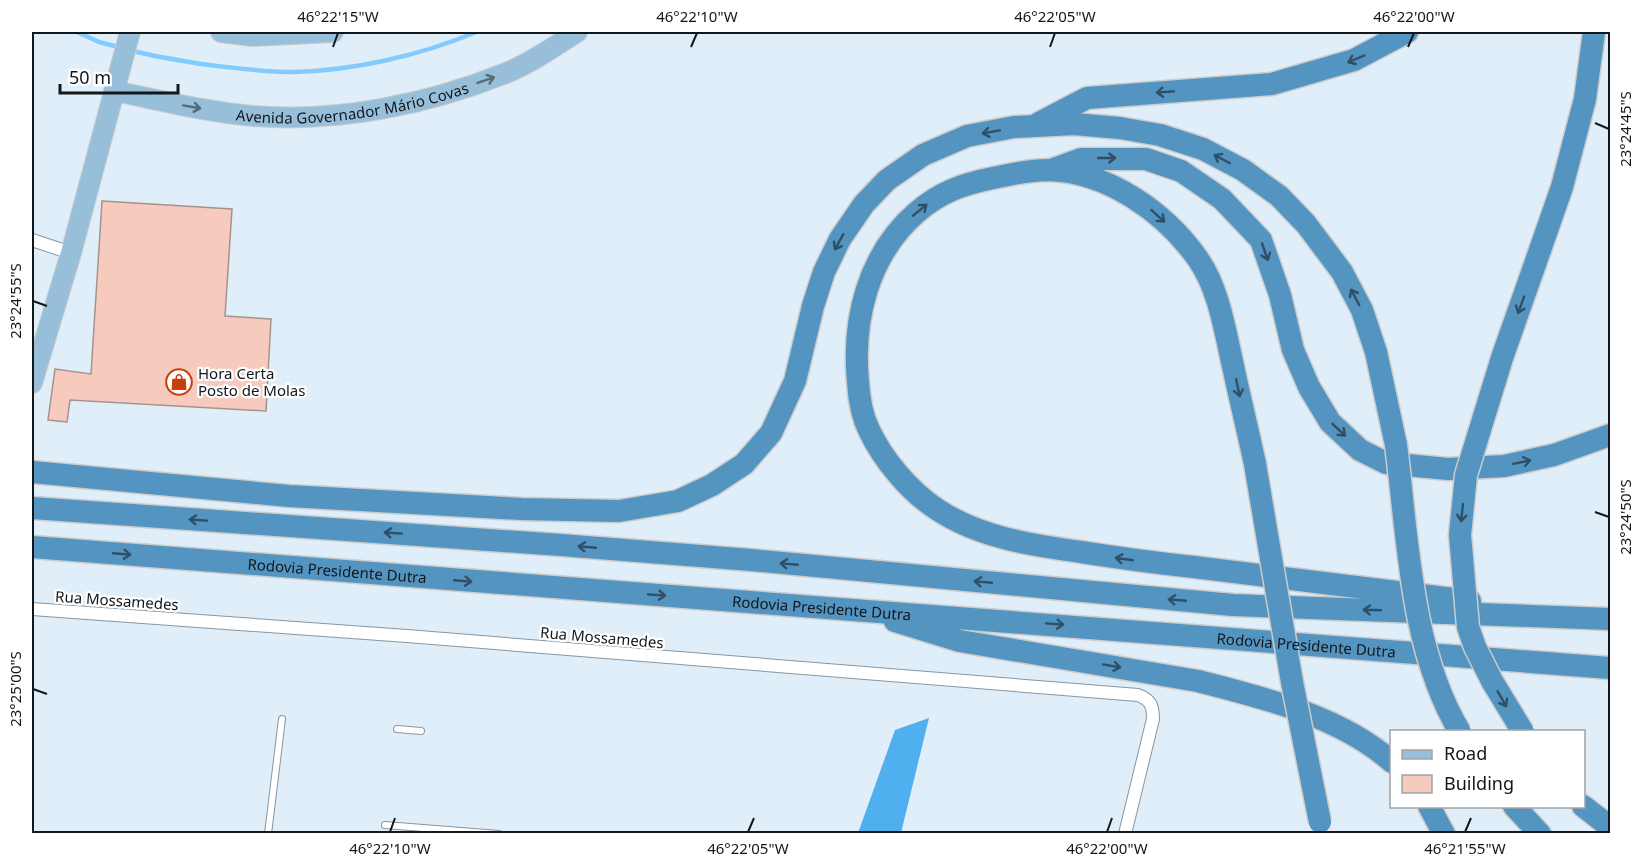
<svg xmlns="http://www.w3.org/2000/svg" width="1642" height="865" viewBox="0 0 1642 865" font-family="'Noto Sans',sans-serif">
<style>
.forest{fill:#50afee}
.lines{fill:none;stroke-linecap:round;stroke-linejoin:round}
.stream{stroke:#83cbff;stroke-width:4.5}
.building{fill:#f6cbbe;stroke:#a4938e;stroke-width:1.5}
.service-casing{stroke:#8996a0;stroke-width:8}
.minor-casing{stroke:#8996a0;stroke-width:14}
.primary-casing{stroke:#cbcccd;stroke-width:22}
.motorway-casing{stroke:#cbcccd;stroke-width:25}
.service{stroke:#fff;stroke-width:6}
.minor{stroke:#fff;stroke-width:12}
.primary{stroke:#98bfda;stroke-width:20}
.motorway{stroke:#5394c1;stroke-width:22}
.motorway-bridge-casing{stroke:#cbcccd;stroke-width:25;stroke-linecap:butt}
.motorway-bridge{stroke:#5394c1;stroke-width:22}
.oneway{stroke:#2f4f66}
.oneway2{stroke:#556b7a}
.ticks{fill:none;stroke:#12171b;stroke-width:2}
.labels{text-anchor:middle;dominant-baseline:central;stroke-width:4.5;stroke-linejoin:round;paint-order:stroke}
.street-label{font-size:15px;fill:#12171b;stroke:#fff}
.poi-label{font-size:15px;fill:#12171b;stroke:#fff;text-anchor:start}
.neatline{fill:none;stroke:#12171b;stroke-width:2}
.ticks-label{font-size:15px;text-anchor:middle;fill:#12171b}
</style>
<rect width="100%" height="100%" fill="#e0eef9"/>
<path class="forest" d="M 929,718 L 901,833 L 858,833 L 895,730 Z"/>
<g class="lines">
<g class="stream">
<path d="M 77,32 L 99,42 L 122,48"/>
<path d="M 130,50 C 154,57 178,60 202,64 C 232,68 263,72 293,72 C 352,71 422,55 476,32"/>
</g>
</g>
<path class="building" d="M 102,201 L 232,209 L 225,316 L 271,319 L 266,411 L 70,400 L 67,422 L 48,420 L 55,369 L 91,374 Z"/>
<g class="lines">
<g class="service-casing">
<g id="service">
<path d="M 397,729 L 421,731"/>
<path d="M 385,825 L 499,834"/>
<path d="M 268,834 L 282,719"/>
</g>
</g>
<g class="minor-casing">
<g id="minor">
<path d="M 32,240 L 71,253"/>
<path d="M 32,609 L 407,636 L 1138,695 C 1151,700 1153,706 1153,719 L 1125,834"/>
</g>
</g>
<g class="primary-casing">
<g id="primary">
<path d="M 221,32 L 252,36 L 333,32"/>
<path id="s1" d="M 114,91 C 160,100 206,112 253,116 C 337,123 429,104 506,73 C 531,63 555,46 577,32"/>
<path d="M 32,383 L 71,253 L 130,32"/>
</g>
</g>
<g class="motorway-casing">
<g id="motorway">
<path d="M 1039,123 L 1087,98 L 1272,84 L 1354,60 L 1407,32"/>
<path d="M 1051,170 L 1081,159 L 1146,159 L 1181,171 L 1222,199 L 1261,240 L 1280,295 L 1293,350 L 1309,387 L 1330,422 L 1360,450 L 1386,463 L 1448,469 L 1504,466 L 1554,455 L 1610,435"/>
<path d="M 1540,250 L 1562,187 L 1585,99 L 1594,32"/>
<path d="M 1255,464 C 1248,431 1240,399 1233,366 C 1225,331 1219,289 1198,259 C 1165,212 1108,172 1049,170 C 1030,170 1011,174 993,178 C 963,184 940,192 916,213 C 868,255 852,320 858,382 C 859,398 862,416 869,430 C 883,460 910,492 938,510 C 981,538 1032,545 1081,552 C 1119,558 1156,563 1194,567 C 1286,578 1378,589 1470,601"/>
<path d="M 32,472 L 289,496 L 521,509 L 619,511 L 678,501 L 712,485 L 744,464 L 771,433 L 795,381 L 813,306 L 824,272 L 840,239 L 864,204 L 887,180 L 923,155 L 967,136 L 1014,127 L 1074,124 L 1120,128 L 1160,135 L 1203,149 L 1243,170 L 1279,196 L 1306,224 L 1342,272 L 1362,310 L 1376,352 L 1396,445"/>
<path d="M 32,508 L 561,545 L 751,560 L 1233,605 L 1610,619"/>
<path id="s2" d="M 32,547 L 1610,668"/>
<path d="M 895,621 L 960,641 L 1198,681 C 1264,698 1340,716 1392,762"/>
<path d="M 1429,806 L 1444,834"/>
<path d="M 1514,806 L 1540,834"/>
<path d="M 1583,806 L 1610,827"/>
</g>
</g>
<use href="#service" class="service"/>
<use href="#minor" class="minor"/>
<use href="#primary" class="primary"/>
<use href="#motorway" class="motorway"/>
<g class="motorway-bridge-casing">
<g id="motorway-bridge">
<path d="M 1396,445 C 1408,538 1410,649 1460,732"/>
<path d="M 1255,464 L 1292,682 L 1320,822"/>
<path d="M 1523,732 L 1492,681 L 1475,647 L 1468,627 L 1460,535 L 1466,475 L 1502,358 L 1540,250"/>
</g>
</g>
<use href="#motorway-bridge" class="motorway-bridge"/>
</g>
<defs><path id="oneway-shaft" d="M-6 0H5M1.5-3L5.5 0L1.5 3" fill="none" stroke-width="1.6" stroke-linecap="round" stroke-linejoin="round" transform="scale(1.5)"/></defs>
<g class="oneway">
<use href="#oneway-shaft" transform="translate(1356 59) rotate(157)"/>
<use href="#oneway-shaft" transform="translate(1165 92) rotate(176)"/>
<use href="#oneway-shaft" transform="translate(991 132) rotate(170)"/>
<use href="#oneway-shaft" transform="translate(1107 158)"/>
<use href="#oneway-shaft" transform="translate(1222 159) rotate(-152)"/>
<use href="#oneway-shaft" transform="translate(920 210) rotate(-39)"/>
<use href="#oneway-shaft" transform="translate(1158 216) rotate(42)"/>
<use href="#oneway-shaft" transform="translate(839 242) rotate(119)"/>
<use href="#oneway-shaft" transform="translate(1265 252) rotate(71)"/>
<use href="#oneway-shaft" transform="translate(1355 297) rotate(-118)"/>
<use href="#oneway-shaft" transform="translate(1521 305) rotate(110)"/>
<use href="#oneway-shaft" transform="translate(1238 388) rotate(78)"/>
<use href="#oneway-shaft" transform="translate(1339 430) rotate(43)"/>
<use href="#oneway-shaft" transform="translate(1522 462) rotate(-12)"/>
<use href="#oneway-shaft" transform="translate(1462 513) rotate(96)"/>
<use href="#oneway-shaft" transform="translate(198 520) rotate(-176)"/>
<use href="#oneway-shaft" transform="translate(393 533) rotate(-176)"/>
<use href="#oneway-shaft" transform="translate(587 547) rotate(-175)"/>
<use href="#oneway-shaft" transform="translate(122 554) rotate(5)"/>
<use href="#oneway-shaft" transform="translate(1124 559) rotate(-172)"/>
<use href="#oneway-shaft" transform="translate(789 564) rotate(-175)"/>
<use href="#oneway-shaft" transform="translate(463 581) rotate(5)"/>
<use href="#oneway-shaft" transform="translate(983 582) rotate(-175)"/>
<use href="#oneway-shaft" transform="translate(657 595) rotate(4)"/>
<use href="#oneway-shaft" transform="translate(1177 600) rotate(-175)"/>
<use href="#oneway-shaft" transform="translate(1372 610) rotate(-178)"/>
<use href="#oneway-shaft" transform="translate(1055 624) rotate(4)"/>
<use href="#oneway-shaft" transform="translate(1112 666) rotate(10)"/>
<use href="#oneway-shaft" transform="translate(1502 699) rotate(60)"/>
</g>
<g class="oneway2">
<use href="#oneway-shaft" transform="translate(486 80) rotate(-19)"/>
<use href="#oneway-shaft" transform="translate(192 107) rotate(10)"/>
</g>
<path class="ticks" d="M 333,47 L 338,33M 691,47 L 697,33M 1050,47 L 1055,33M 1408,47 L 1414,33M 1595,123 L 1609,129M 33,301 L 47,306M 1595,512 L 1609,517M 33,689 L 47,694M 390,832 L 395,818M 748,832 L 754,818M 1107,832 L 1112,818M 1465,832 L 1471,818"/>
<defs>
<g id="shop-ring" transform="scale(1.35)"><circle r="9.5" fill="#fff" stroke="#c74009" stroke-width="1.5"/><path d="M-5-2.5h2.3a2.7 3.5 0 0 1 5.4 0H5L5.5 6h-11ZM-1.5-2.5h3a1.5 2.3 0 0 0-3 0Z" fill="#c74009"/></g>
</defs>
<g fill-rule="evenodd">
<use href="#shop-ring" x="179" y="382"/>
</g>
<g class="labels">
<g class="street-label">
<text stroke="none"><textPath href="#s1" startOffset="242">Avenida Governador Mário Covas</textPath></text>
<text stroke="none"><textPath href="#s2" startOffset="306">Rodovia Presidente Dutra</textPath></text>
<text transform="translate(117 600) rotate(4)">Rua Mossamedes</text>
<text stroke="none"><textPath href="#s2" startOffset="792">Rodovia Presidente Dutra</textPath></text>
<text transform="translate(602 637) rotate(5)">Rua Mossamedes</text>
<text stroke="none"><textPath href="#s2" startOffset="1278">Rodovia Presidente Dutra</textPath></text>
</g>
<g class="poi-label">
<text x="198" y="373">Hora Certa<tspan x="198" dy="17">Posto de Molas</tspan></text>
</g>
</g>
<rect width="1642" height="865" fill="none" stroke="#ffffff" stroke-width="66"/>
<rect x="1390" y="730" width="195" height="78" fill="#ffffff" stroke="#a0a2a4" stroke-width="1.5"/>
<rect x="1402" y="750" width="30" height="9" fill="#98bfda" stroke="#a0a2a4" stroke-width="1.5"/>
<text x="1444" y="760" font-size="18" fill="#12171b">Road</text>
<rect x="1402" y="775" width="30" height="18" fill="#f6cbbe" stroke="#a0a2a4" stroke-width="1.5"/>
<text x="1444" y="790" font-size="18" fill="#12171b">Building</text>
<path d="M60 84v9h118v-9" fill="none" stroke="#12171b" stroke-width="3"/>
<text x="69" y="84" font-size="18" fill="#12171b" stroke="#ffffff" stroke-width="4.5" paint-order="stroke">50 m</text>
<rect x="33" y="33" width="1576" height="799" class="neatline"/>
<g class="ticks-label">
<text x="338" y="22">46°22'15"W</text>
<text x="697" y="22">46°22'10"W</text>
<text x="1055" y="22">46°22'05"W</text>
<text x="1414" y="22">46°22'00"W</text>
<text transform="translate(1626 129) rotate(-90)" y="5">23°24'45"S</text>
<text transform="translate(16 301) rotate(-90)" y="5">23°24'55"S</text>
<text transform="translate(1626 517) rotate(-90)" y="5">23°24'50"S</text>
<text transform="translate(16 689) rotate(-90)" y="5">23°25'00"S</text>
<text x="390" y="854">46°22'10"W</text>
<text x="748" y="854">46°22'05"W</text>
<text x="1107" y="854">46°22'00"W</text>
<text x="1465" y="854">46°21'55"W</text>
</g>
</svg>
